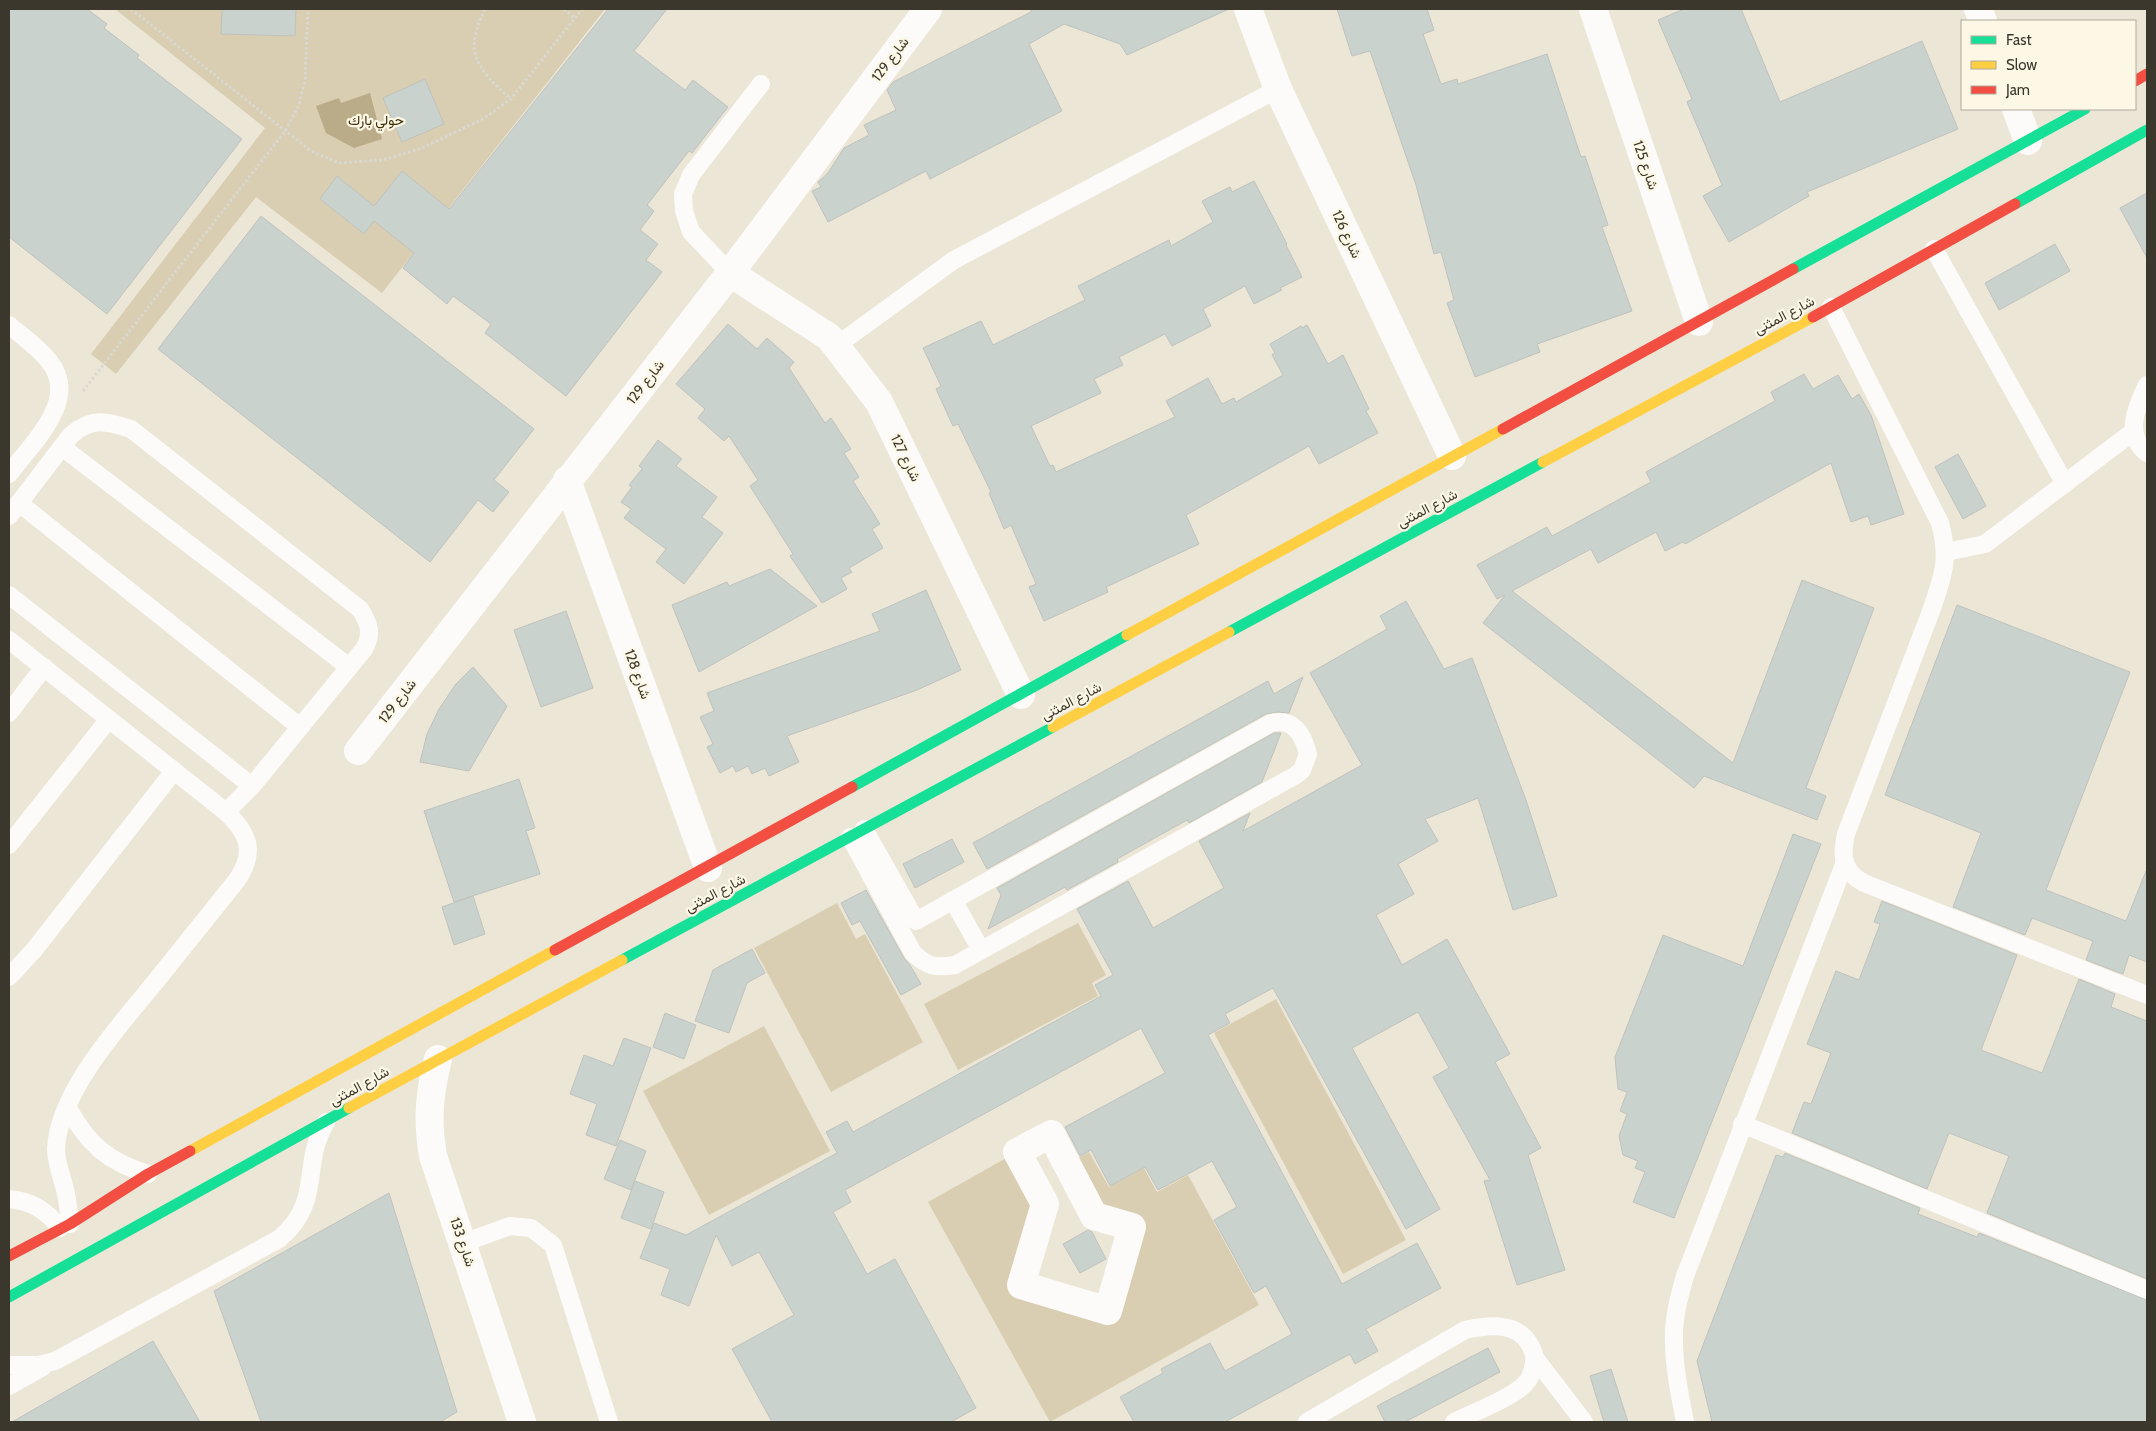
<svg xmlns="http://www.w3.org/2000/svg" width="2156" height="1431" viewBox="0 0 2156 1431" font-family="Cabin,Vazirmatn,sans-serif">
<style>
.green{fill:#d9ceb1}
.water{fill:#baac88}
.building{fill:#cad2ce;stroke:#bfc2bd}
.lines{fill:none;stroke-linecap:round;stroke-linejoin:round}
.path{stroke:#d9d8d3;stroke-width:3;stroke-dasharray:2.5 2.5;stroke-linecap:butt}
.lane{stroke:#fcfbf9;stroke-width:18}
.street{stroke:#fcfbf9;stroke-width:28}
.fast{stroke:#16e098;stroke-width:11}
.slow{stroke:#ffcf43;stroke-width:11}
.jam{stroke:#f24e42;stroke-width:11}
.labels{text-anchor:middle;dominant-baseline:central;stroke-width:4.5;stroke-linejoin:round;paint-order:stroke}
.street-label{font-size:14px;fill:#3b372c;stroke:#fdf7e6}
.park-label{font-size:14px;fill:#3c2e07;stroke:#fdf7e6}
</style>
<rect width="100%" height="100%" fill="#ece6d6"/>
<g class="green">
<path d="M 115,9 L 605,9 L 382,293 L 256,197 L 116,374 L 91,354 L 265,128 Z"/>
<path d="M 837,903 L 856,939 L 865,934 L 923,1042 L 831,1092 L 754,948 Z"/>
<path d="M 1078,923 L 1106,975 L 1092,983 L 1098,996 L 958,1070 L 924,1004 Z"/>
<path d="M 1276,999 L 1406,1240 L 1343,1274 L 1214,1033 Z"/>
<path d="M 764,1026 L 830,1151 L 709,1215 L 643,1091 Z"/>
<path d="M 1017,1152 L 1045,1204 L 1022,1285 L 1108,1311 L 1132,1227 L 1094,1216 L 1067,1164 L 1089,1152 L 1109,1187 L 1144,1168 L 1157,1192 L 1188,1175 L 1259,1305 L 1050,1422 L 928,1202 Z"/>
</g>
<path class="water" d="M 370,93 L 382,139 L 354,148 L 326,133 L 316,106 L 339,98 L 341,103 Z"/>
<g class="building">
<path d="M 9,9 L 87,9 L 107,24 L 104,28 L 139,55 L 137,58 L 242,139 L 107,314 L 9,237 Z"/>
<path d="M 222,9 L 296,9 L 295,36 L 221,34 Z"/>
<path d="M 608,9 L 667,9 L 634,51 L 685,90 L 693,80 L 728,107 L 692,153 L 689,151 L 647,205 L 654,211 L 640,230 L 658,244 L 646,260 L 662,272 L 566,396 L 485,333 L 491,324 L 453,296 L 447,304 L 403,268 L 414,253 L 374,221 L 364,234 L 320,199 L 337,176 L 374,206 L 402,171 L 449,209 Z"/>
<path d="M 1031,9 L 1229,9 L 1127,55 L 1120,44 L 1064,24 L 1029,44 L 1062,111 L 930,179 L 926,171 L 828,222 L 812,191 L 821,187 L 818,182 L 828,173 L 844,148 L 869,135 L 864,125 L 896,110 L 887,90 L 893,82 L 1031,12 Z"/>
<path d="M 1337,9 L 1427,9 L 1434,30 L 1423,34 L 1441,84 L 1457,79 L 1458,84 L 1547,54 L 1581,157 L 1585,156 L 1608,225 L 1602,227 L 1632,311 L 1537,344 L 1540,352 L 1475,377 L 1447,303 L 1454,300 L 1441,252 L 1434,254 L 1416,185 L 1370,51 L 1352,56 Z"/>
<path d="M 1684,9 L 1741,9 L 1780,102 L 1922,41 L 1958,129 L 1807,192 L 1809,196 L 1729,242 L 1703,196 L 1722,185 L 1687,102 L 1692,99 L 1658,20 Z"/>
<path d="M 425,79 L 444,124 L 402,142 L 383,98 Z"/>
<path d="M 1254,181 L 1287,244 L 1286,245 L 1302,277 L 1280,288 L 1282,290 L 1254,304 L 1245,286 L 1203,309 L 1211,326 L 1172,346 L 1165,334 L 1119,357 L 1123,365 L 1094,379 L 1101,393 L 1031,426 L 1050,466 L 1053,465 L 1056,472 L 1175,417 L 1166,401 L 1208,378 L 1222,404 L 1234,398 L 1236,402 L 1283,375 L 1272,355 L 1275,353 L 1270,344 L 1301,326 L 1302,328 L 1307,325 L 1328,364 L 1343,355 L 1369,409 L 1366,411 L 1378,433 L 1319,464 L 1309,446 L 1186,515 L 1199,544 L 1106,587 L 1108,592 L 1044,621 L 1029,587 L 1036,584 L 1011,525 L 1004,529 L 989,493 L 991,492 L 958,424 L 953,426 L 936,389 L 941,386 L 923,348 L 981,321 L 993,345 L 1085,300 L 1078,286 L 1169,240 L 1171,246 L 1213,222 L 1202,201 L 1230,187 L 1232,192 Z"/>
<path d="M 2147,193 L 2147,258 L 2120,208 Z"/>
<path d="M 261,216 L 534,429 L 494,480 L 509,492 L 493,512 L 478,500 L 430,562 L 158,349 Z"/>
<path d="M 2055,244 L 2070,271 L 1999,310 L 1985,283 Z"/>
<path d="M 728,324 L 757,349 L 767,338 L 794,362 L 789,368 L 825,423 L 831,418 L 851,449 L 844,453 L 859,477 L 853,481 L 880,524 L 872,529 L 883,548 L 849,568 L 852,572 L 841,578 L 847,589 L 822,603 L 790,556 L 793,554 L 750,486 L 758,480 L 729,436 L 724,441 L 698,418 L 705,409 L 676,384 Z"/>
<path d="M 1804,374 L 1813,389 L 1838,375 L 1852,399 L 1859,394 L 1871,415 L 1904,514 L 1871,525 L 1868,516 L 1851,522 L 1831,463 L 1685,544 L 1683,542 L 1665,551 L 1656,532 L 1598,563 L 1591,549 L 1512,591 L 1733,763 L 1802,580 L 1874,608 L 1806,788 L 1826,796 L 1817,820 L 1704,776 L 1694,788 L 1483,623 L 1505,595 L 1497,599 L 1477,565 L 1547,527 L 1552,536 L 1651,482 L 1646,472 L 1775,401 L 1771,392 Z"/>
<path d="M 658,440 L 682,459 L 676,466 L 717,497 L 702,517 L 723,533 L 684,584 L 656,562 L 666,549 L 624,518 L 631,509 L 621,502 L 632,487 L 629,485 L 642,469 L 639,466 Z"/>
<path d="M 1958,454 L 1986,506 L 1963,519 L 1935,467 Z"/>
<path d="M 770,569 L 817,606 L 699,672 L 672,605 L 727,582 L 729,586 Z"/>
<path d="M 926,590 L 961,670 L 917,690 L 787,736 L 799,762 L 769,776 L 765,768 L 752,774 L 748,766 L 736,772 L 733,766 L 720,773 L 707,747 L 713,744 L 700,717 L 714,711 L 707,693 L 880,631 L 872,614 Z"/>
<path d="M 1406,601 L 1444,669 L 1472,658 L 1526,800 L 1557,896 L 1513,910 L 1478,798 L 1425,819 L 1438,841 L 1398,864 L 1414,894 L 1376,915 L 1402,965 L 1447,939 L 1510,1054 L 1495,1062 L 1541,1148 L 1528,1155 L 1565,1270 L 1517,1285 L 1484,1181 L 1490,1180 L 1433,1077 L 1449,1068 L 1418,1012 L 1352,1048 L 1440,1209 L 1406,1229 L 1273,988 L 1225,1014 L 1230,1023 L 1208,1035 L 1342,1284 L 1417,1243 L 1441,1288 L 1366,1329 L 1378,1351 L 1355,1364 L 1350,1354 L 1225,1422 L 1134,1422 L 1120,1397 L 1163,1373 L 1161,1369 L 1210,1343 L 1225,1371 L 1292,1334 L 1266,1286 L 1254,1293 L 1214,1220 L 1237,1207 L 1212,1161 L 1158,1190 L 1145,1167 L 1110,1186 L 1091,1150 L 1080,1156 L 1065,1127 L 1165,1073 L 1141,1028 L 845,1190 L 851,1202 L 833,1212 L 867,1274 L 895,1259 L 976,1408 L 951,1422 L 772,1422 L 732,1349 L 794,1315 L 759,1252 L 732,1266 L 716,1235 L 689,1306 L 661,1295 L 670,1269 L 640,1258 L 654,1223 L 686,1235 L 837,1153 L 826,1132 L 847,1121 L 853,1132 L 1101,996 L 1095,985 L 1113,975 L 1077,909 L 1128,881 L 1153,928 L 1224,888 L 1199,841 L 1250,813 L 1243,831 L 1362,765 L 1310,673 L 1387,629 L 1380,616 Z"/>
<path d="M 1957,605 L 2130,672 L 2046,890 L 2126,921 L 2146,871 L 2147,871 L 2147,962 L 2129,955 L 2123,974 L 2086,960 L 2093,941 L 2032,918 L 2025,935 L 1953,907 L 1981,833 L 1885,795 Z"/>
<path d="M 566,611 L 593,688 L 541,707 L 514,630 Z"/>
<path d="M 473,667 L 507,706 L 469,771 L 420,762 L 427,734 L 439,709 L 456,684 Z"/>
<path d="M 1303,677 L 1289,713 L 1278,712 L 1266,714 L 987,869 L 973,843 L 1268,681 L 1274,694 Z"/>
<path d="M 1274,733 L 1281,733 L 1262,782 L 1189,823 L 1187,820 L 1117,859 L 1118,862 L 1067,890 L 1065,887 L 988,929 L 1001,895 L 997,888 Z"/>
<path d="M 519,779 L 535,828 L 526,831 L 540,874 L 454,902 L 424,811 Z"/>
<path d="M 1793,834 L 1821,844 L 1674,1218 L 1633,1202 L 1645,1172 L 1635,1168 L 1638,1161 L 1623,1155 L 1619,1136 L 1627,1114 L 1620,1111 L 1627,1092 L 1618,1089 L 1615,1057 L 1663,935 L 1743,966 Z"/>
<path d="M 952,839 L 964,862 L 915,888 L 903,864 Z"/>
<path d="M 866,890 L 904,958 L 910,965 L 921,984 L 901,995 L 860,921 L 852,925 L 841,903 Z"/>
<path d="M 473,896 L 485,934 L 454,945 L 442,907 Z"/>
<path d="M 1882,901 L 2017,955 L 1981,1050 L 2042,1073 L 2079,979 L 2115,994 L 2111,1007 L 2147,1021 L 2147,1279 L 1987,1213 L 2009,1156 L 1949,1133 L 1927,1189 L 1792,1133 L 1804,1102 L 1811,1104 L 1831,1053 L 1807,1044 L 1836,971 L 1859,980 L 1880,924 L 1874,922 Z"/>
<path d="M 752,949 L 765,973 L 747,983 L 729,1033 L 695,1021 L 713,970 Z"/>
<path d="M 665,1013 L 696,1025 L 684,1059 L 653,1047 Z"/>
<path d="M 624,1038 L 651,1048 L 616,1146 L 586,1135 L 597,1104 L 570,1094 L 584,1055 L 613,1066 Z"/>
<path d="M 620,1140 L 646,1151 L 631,1190 L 604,1179 Z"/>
<path d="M 1785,1153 L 1920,1208 L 1918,1214 L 1977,1237 L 1979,1233 L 2147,1300 L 2147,1422 L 1712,1422 L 1697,1361 L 1776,1155 L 1783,1157 Z"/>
<path d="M 635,1181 L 664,1192 L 651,1229 L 621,1218 Z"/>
<path d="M 389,1193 L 457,1412 L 440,1422 L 261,1422 L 214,1291 Z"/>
<path d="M 1088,1230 L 1092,1232 L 1106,1259 L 1080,1273 L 1063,1244 Z"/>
<path d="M 153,1341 L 200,1422 L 12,1422 Z"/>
<path d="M 1488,1348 L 1500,1372 L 1405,1422 L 1385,1422 L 1377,1406 Z"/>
<path d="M 1611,1369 L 1628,1422 L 1604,1422 L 1590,1376 Z"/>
</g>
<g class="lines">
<g class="path">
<path d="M 131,9 L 311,151 L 339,163 L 383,160 L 422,148 L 483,119 L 511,99 L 582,9"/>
<path d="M 485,9 C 463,53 477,69 511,99"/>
<path d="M 564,9 L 575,18"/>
<path d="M 83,391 L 285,131 L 299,105 L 305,80 L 308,9"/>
</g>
<g class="lane">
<path d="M 1934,249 L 2065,484"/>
<path d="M 730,273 L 691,232 L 684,211 L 683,194 L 691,175 L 761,84"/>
<path d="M 1831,307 L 1940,523 C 1950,560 1943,576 1931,611 L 1846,834 C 1841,856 1842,871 1864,883 L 2147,995"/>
<path d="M 9,325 C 22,336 38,347 49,361 C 81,400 31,444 9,474"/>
<path d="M 836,346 L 954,260 L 1278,89"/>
<path d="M 2147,385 C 2136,407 2124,435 2147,453"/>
<path d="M 62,447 L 349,667"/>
<path d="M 19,503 L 300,727"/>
<path d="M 9,516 L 71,435 C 92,417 106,421 131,429 L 360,609 C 369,623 373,634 364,649 L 252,786 L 226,812"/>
<path d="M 1946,552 L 1985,544 L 2134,431"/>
<path d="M 9,595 L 252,786"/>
<path d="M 9,640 L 226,812 C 249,834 256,852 237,880 C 210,914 183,947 156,981 C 121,1024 58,1092 56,1149 C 56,1164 63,1179 66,1194 C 68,1203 69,1214 70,1224"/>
<path d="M 9,713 L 44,667"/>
<path d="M 850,837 L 913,953 C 928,967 935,968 955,965 L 1296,775 L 1302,770 L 1308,754 C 1303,734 1294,718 1271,723 L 916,921 L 864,829"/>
<path d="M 9,845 L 109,719"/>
<path d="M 953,900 L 981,950"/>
<path d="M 9,977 L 34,950 L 174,771"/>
<path d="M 68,1108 C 88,1144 108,1162 148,1174"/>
<path d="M 1742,1124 L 2147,1290"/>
<path d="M 9,1199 C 31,1201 46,1210 60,1228"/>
<path d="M 463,1243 L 510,1226 L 531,1228 L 553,1245 L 609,1422"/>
<path d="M 1535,1358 L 1584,1422"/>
<path d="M 9,1365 L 38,1365 L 55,1361 L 279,1239 C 324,1201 300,1166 326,1122"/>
<path d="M 9,1386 L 43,1367"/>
<path d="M 1307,1422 L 1465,1330 C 1487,1325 1517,1321 1530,1345 C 1534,1351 1535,1357 1534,1363 C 1533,1371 1530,1379 1525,1384 C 1510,1399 1474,1412 1454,1422"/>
<path d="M 1685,1422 C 1680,1396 1674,1368 1674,1341 C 1673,1319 1679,1297 1685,1276 L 1845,862"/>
</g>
<g class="street">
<path d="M 1248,9 L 1278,89 L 1452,456"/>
<path d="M 1593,9 L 1699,322"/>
<path d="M 1978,9 L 1983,21"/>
<path d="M 2016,109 L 2028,141"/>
<path d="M 730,273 L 829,337 L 879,402 L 1021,695"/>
<path d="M 567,480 L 708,868"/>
<path d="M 358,751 L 730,273 L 928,9"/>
<path d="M 438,1059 C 429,1095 427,1120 433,1156 L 522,1422"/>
<path d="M 1051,1134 L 1094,1216 L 1132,1227 L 1108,1311 L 1021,1285 L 1045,1204 L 1017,1152 Z"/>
</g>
<g class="fast">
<path d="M 2015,204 L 2147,130"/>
<path d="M 1793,269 L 2085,109"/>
<path d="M 1229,632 L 1543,462"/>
<path d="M 852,787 L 1127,635"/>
<path d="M 622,960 L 1053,727"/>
<path d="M 9,1297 L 349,1108"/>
</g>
<g class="slow">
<path d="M 1543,462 L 1813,317"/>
<path d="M 1127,635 L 1503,429"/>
<path d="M 1053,727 L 1229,632"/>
<path d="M 349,1108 L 622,960"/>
<path d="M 190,1151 L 555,950"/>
</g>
<g class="jam">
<path d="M 2135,81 L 2147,74"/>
<path d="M 1813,317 L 2015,204"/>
<path d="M 1503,429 L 1793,269"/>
<path d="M 555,950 L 852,787"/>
<path d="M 9,1256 L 70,1224 L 148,1174 L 190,1151"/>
</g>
</g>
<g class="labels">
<g class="street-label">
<text transform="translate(890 59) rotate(-53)">شارع 129</text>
<text transform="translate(1646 165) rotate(71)">شارع 125</text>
<text transform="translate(1347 234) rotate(65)">شارع 126</text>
<text transform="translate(1784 315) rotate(-28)">شارع المثنى</text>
<text transform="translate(645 382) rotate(-52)">شارع 129</text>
<text transform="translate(906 458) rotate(64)">شارع 127</text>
<text transform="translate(1427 508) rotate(-28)">شارع المثنى</text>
<text transform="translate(638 674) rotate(70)">شارع 128</text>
<text transform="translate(397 701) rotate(-52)">شارع 129</text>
<text transform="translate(1071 701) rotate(-28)">شارع المثنى</text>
<text transform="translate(715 893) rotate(-28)">شارع المثنى</text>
<text transform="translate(359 1086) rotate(-29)">شارع المثنى</text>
<text transform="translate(463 1242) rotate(71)">شارع 133</text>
</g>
<g class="park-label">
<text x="376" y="120">حولي بارك</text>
</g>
</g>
<rect width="2156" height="1431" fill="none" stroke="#3b372c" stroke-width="20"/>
<rect x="1961" y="20" width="175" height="90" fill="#fdf7e6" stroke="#afaa9c"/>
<rect x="1971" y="36" width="25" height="8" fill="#16e098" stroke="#afaa9c"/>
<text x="2006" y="45" font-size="15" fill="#3b372c">Fast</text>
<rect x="1971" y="61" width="25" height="8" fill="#ffcf43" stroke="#afaa9c"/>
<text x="2006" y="70" font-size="15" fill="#3b372c">Slow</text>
<rect x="1971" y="86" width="25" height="8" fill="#f24e42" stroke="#afaa9c"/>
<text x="2006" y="95" font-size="15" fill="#3b372c">Jam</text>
</svg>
